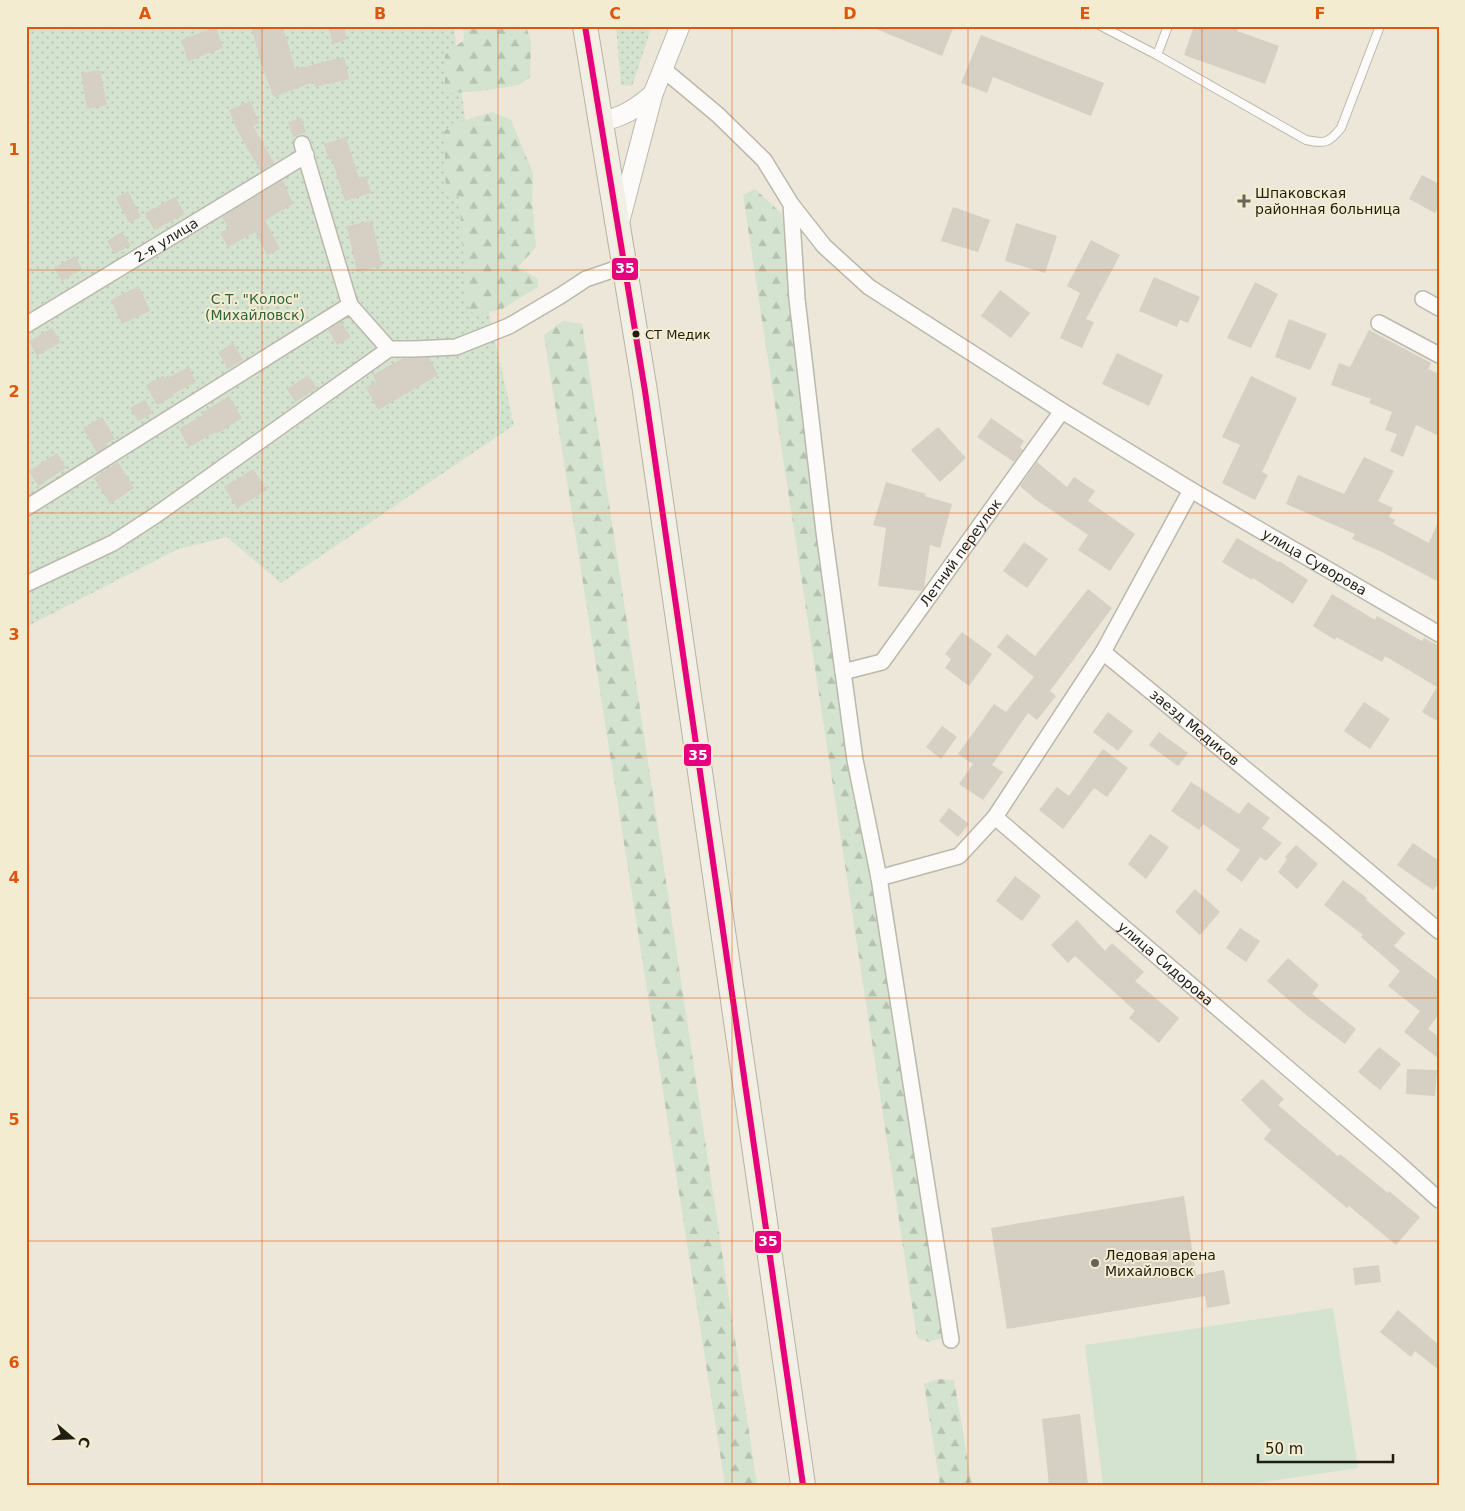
<svg xmlns="http://www.w3.org/2000/svg" width="1465" height="1511" viewBox="0 0 1465 1511" font-family="'DejaVu Sans',sans-serif">
<style>
.green{fill:url(#green-dots)}
.forest{fill:url(#forest-firs)}
.pitch{fill:#d4e3cf}
.building{fill:#d5cfc4}
.lines{fill:none;stroke-linecap:round;stroke-linejoin:round}
.service-casing{stroke:#bbb8ac;stroke-width:10}
.minor-casing{stroke:#bbb8ac;stroke-width:18}
.tertiary-casing{stroke:#bbb8ac;stroke-width:21}
.primary-casing{stroke:#b8b19f;stroke-width:26}
.service{stroke:#fcfbf9;stroke-width:8}
.minor{stroke:#fcfbf9;stroke-width:15}
.tertiary{stroke:#fcfbf9;stroke-width:19}
.primary{stroke:#f2efe6;stroke-width:24}
.bus-1-casing{stroke:#f4ecd0;stroke-width:10}
.bus-1{stroke:#e5007d;stroke-width:6}
.grid{fill:none;stroke:#de560c;stroke-width:1;stroke-opacity:0.55}
.poi-dot{fill:#676458;stroke:#f4ecd0;stroke-width:2}
.bus-dot{fill:#201d13;stroke:#f4ecd0;stroke-width:2}
.labels{text-anchor:middle;dominant-baseline:central;stroke-width:4;stroke-linejoin:round;paint-order:stroke}
.bus-label{font-size:13px;fill:#201d13;stroke:#f4ecd0;text-anchor:start}
.poi-label{font-size:14px;fill:#201d13;stroke:#f4ecd0;text-anchor:start}
.street-label{font-size:14px;fill:#201d13;stroke:#f4ecd0}
.park-label{font-size:14px;fill:#30643e;stroke:#f4ecd0}
.line-badge{stroke:#f4ecd0;stroke-width:2}
.badge-label{font-size:14px;text-anchor:middle;font-weight:bold;fill:#fff}
.neatline{fill:none;stroke:#de560c;stroke-width:2}
.grid-label{font-size:16px;text-anchor:middle;font-weight:bold;fill:#de560c}
</style>
<defs>
<pattern id="green-dots" width="8" height="8" patternUnits="userSpaceOnUse" patternTransform="scale(1.25)"><rect width="8" height="8" fill="#d4e3cf"/><path d="M2 2h.1M6 6h.1" fill="none" stroke="#b6c2b1" stroke-width="1.8" stroke-linecap="round"/></pattern>
<pattern id="forest-firs" width="22" height="20" patternUnits="userSpaceOnUse" patternTransform="scale(1.25)"><rect width="22" height="20" fill="#d4e3cf"/><path d="M5 1l3.5 6h-7zM16 11l3.5 6h-7z" fill="#b6c2b1"/></pattern>
</defs>
<rect width="100%" height="100%" fill="#ece7d8"/>
<g class="green">
<path d="M 26,26 L 454,26 L 486,300 L 514,425 L 281,583 L 227,537 L 178,549 L 26,627 Z"/>
<path d="M 616,26 L 652,26 L 632,86 L 621,85 Z"/>
</g>
<g class="forest">
<path d="M 463,26 L 526,26 L 531,42 L 530,77 L 519,85 L 481,91 L 451,93 L 445,86 L 445,55 L 464,40 Z"/>
<path d="M 492,112 L 511,120 L 533,173 L 532,201 L 536,247 L 518,267 L 538,279 L 538,287 L 502,309 L 474,315 L 467,305 L 459,196 L 446,193 L 444,132 L 452,124 Z"/>
<path d="M 755,189 L 782,214 L 791,300 L 874,881 L 944,1337 L 929,1342 L 917,1338 L 743,195 Z"/>
<path d="M 563,321 L 582,324 L 757,1485 L 725,1485 L 544,335 Z"/>
<path d="M 938,1379 L 954,1380 L 972,1485 L 940,1485 L 924,1384 Z"/>
</g>
<path class="pitch" d="M 1333,1308 L 1358,1468 L 1243,1485 L 1103,1485 L 1085,1345 Z"/>
<g class="building">
<path d="M 251,26 L 283,26 L 295,69 L 344,57 L 349,79 L 315,87 L 313,82 L 274,97 L 261,64 Z"/>
<path d="M 328,26 L 344,26 L 347,39 L 333,44 Z"/>
<path d="M 869,26 L 954,26 L 942,56 Z"/>
<path d="M 1194,26 L 1239,26 L 1237,31 L 1279,46 L 1265,84 L 1184,55 Z"/>
<path d="M 216,27 L 223,48 L 188,61 L 181,40 Z"/>
<path d="M 981,35 L 1104,83 L 1091,116 L 993,77 L 987,93 L 961,83 Z"/>
<path d="M 100,70 L 107,105 L 87,109 L 81,73 Z"/>
<path d="M 250,101 L 259,123 L 253,126 L 274,163 L 261,172 L 237,130 L 229,110 Z"/>
<path d="M 301,118 L 306,132 L 293,137 L 288,122 Z"/>
<path d="M 346,137 L 359,178 L 366,176 L 371,193 L 345,201 L 332,159 L 329,160 L 324,144 Z"/>
<path d="M 1422,175 L 1439,184 L 1439,206 L 1435,213 L 1409,199 Z"/>
<path d="M 283,180 L 293,204 L 265,220 L 280,249 L 267,255 L 255,232 L 228,247 L 220,233 L 229,228 L 222,217 Z"/>
<path d="M 128,191 L 141,217 L 129,223 L 116,198 Z"/>
<path d="M 175,197 L 185,214 L 154,230 L 145,213 Z"/>
<path d="M 953,207 L 990,220 L 978,252 L 941,241 Z"/>
<path d="M 372,221 L 382,266 L 357,272 L 347,226 Z"/>
<path d="M 1016,223 L 1057,236 L 1045,273 L 1005,261 Z"/>
<path d="M 122,232 L 131,245 L 115,254 L 107,241 Z"/>
<path d="M 1091,240 L 1120,255 L 1086,319 L 1094,322 L 1082,348 L 1060,338 L 1080,293 L 1067,286 Z"/>
<path d="M 75,256 L 82,269 L 62,281 L 54,268 Z"/>
<path d="M 1154,277 L 1200,297 L 1188,323 L 1180,320 L 1177,327 L 1139,311 Z"/>
<path d="M 1255,282 L 1278,294 L 1251,348 L 1227,338 Z"/>
<path d="M 139,286 L 150,311 L 122,324 L 111,300 Z"/>
<path d="M 1000,290 L 1030,313 L 1011,338 L 981,316 Z"/>
<path d="M 1289,319 L 1327,334 L 1310,370 L 1275,357 Z"/>
<path d="M 341,322 L 351,337 L 337,345 L 328,330 Z"/>
<path d="M 52,328 L 61,342 L 37,356 L 29,341 Z"/>
<path d="M 1369,330 L 1431,363 L 1428,369 L 1439,374 L 1439,436 L 1416,425 L 1403,457 L 1390,451 L 1397,434 L 1385,430 L 1392,412 L 1369,403 L 1371,399 L 1331,385 L 1339,363 L 1350,367 Z"/>
<path d="M 233,343 L 243,360 L 228,369 L 218,352 Z"/>
<path d="M 1117,353 L 1163,375 L 1149,406 L 1102,384 Z"/>
<path d="M 403,358 L 429,358 L 438,375 L 378,410 L 366,387 L 376,382 L 373,375 Z"/>
<path d="M 189,367 L 196,382 L 173,394 L 174,396 L 157,405 L 146,385 L 163,376 L 165,379 Z"/>
<path d="M 308,375 L 317,388 L 295,402 L 287,389 Z"/>
<path d="M 1251,376 L 1297,398 L 1262,472 L 1268,475 L 1255,500 L 1222,483 L 1240,445 L 1222,437 Z"/>
<path d="M 229,396 L 242,418 L 216,434 L 215,432 L 189,447 L 179,429 L 204,414 L 203,412 Z"/>
<path d="M 145,400 L 153,413 L 138,421 L 130,408 Z"/>
<path d="M 102,417 L 115,439 L 106,444 L 108,446 L 97,453 L 83,428 Z"/>
<path d="M 991,418 L 1024,441 L 1020,447 L 1023,450 L 1014,462 L 977,437 Z"/>
<path d="M 938,427 L 966,458 L 940,482 L 911,450 Z"/>
<path d="M 57,453 L 66,468 L 38,486 L 29,471 Z"/>
<path d="M 1364,457 L 1394,471 L 1378,501 L 1393,508 L 1389,517 L 1395,520 L 1393,524 L 1429,543 L 1439,520 L 1439,582 L 1380,551 L 1352,539 L 1355,534 L 1286,504 L 1298,475 L 1344,494 Z"/>
<path d="M 118,462 L 134,488 L 110,504 L 94,478 Z"/>
<path d="M 1037,462 L 1067,487 L 1074,477 L 1095,491 L 1088,501 L 1135,534 L 1110,571 L 1078,550 L 1088,535 L 1035,499 L 1020,486 Z"/>
<path d="M 253,469 L 267,490 L 237,508 L 224,487 Z"/>
<path d="M 886,482 L 926,494 L 924,496 L 952,504 L 940,548 L 930,545 L 924,588 L 921,591 L 878,586 L 886,528 L 873,525 Z"/>
<path d="M 1237,538 L 1278,562 L 1279,561 L 1308,580 L 1293,604 L 1253,578 L 1252,580 L 1222,562 Z"/>
<path d="M 1024,542 L 1048,559 L 1027,588 L 1003,571 Z"/>
<path d="M 1088,589 L 1112,608 L 1050,691 L 1056,696 L 1037,720 L 1028,713 L 992,765 L 1003,772 L 983,800 L 959,784 L 973,764 L 958,754 L 994,704 L 1006,712 L 1034,677 L 997,647 L 1007,634 L 1035,656 Z"/>
<path d="M 1332,594 L 1375,620 L 1377,616 L 1422,641 L 1424,638 L 1439,646 L 1439,722 L 1422,712 L 1437,687 L 1385,656 L 1382,662 L 1336,637 L 1335,640 L 1313,626 Z"/>
<path d="M 962,632 L 992,654 L 969,686 L 945,668 L 951,659 L 945,654 Z"/>
<path d="M 1364,702 L 1390,719 L 1370,749 L 1344,731 Z"/>
<path d="M 1108,712 L 1133,731 L 1118,751 L 1093,732 Z"/>
<path d="M 942,726 L 957,737 L 941,759 L 926,747 Z"/>
<path d="M 1159,732 L 1188,753 L 1178,766 L 1149,745 Z"/>
<path d="M 1103,749 L 1128,768 L 1107,797 L 1094,788 L 1063,829 L 1039,810 L 1057,787 L 1069,796 Z"/>
<path d="M 1191,782 L 1239,814 L 1248,802 L 1270,818 L 1262,828 L 1282,843 L 1266,861 L 1260,857 L 1242,882 L 1226,870 L 1240,850 L 1203,824 L 1199,830 L 1171,811 Z"/>
<path d="M 949,808 L 969,824 L 958,837 L 939,821 Z"/>
<path d="M 1150,834 L 1169,847 L 1146,879 L 1128,864 Z"/>
<path d="M 1413,843 L 1439,861 L 1439,883 L 1433,890 L 1397,865 Z"/>
<path d="M 1296,845 L 1318,864 L 1297,889 L 1278,872 L 1287,859 L 1285,857 Z"/>
<path d="M 1015,876 L 1041,896 L 1022,921 L 996,901 Z"/>
<path d="M 1343,880 L 1367,898 L 1366,900 L 1405,933 L 1394,946 L 1439,981 L 1439,1014 L 1428,1029 L 1439,1037 L 1439,1059 L 1404,1032 L 1420,1011 L 1388,986 L 1400,971 L 1361,937 L 1363,935 L 1324,905 Z"/>
<path d="M 1195,889 L 1220,912 L 1200,935 L 1175,912 Z"/>
<path d="M 1077,920 L 1105,951 L 1112,943 L 1144,972 L 1135,981 L 1179,1018 L 1159,1043 L 1129,1018 L 1135,1011 L 1075,956 L 1068,963 L 1051,945 Z"/>
<path d="M 1240,928 L 1260,941 L 1246,962 L 1226,948 Z"/>
<path d="M 1288,958 L 1319,985 L 1312,994 L 1356,1029 L 1345,1044 L 1306,1015 L 1267,981 Z"/>
<path d="M 1379,1047 L 1401,1064 L 1380,1090 L 1358,1072 Z"/>
<path d="M 1407,1069 L 1437,1070 L 1435,1096 L 1406,1094 Z"/>
<path d="M 1262,1079 L 1284,1099 L 1278,1105 L 1338,1156 L 1340,1154 L 1388,1193 L 1389,1191 L 1420,1217 L 1396,1245 L 1349,1206 L 1347,1208 L 1264,1139 L 1271,1130 L 1241,1100 Z"/>
<path d="M 1184,1196 L 1196,1275 L 1224,1270 L 1230,1304 L 1207,1308 L 1205,1296 L 1007,1329 L 991,1228 Z"/>
<path d="M 1379,1265 L 1381,1282 L 1355,1285 L 1353,1268 Z"/>
<path d="M 1398,1310 L 1439,1345 L 1439,1370 L 1415,1351 L 1411,1357 L 1380,1332 Z"/>
<path d="M 1080,1414 L 1088,1485 L 1049,1485 L 1042,1419 Z"/>
</g>
<g class="lines">
<g class="service-casing">
<g id="service">
<path d="M 1101,26 L 1157,55 L 1306,140 C 1325,144 1329,143 1341,128 L 1380,26"/>
<path d="M 1157,55 L 1168,26"/>
</g>
</g>
<g class="minor-casing">
<g id="minor">
<path d="M 663,69 L 718,115 L 764,160 L 791,204 L 797,299 L 824,532 L 855,760 L 879,878 L 951,1340"/>
<path d="M 302,144 L 350,305 L 389,349 L 414,349 L 456,347 L 509,326 L 560,296 L 586,279 L 624,266"/>
<path id="s1" d="M 791,204 L 824,246 L 869,287 L 1062,411 L 1191,490 L 1439,634"/>
<path d="M 1423,299 L 1439,308"/>
<path d="M 1379,323 L 1439,355"/>
<path id="s2" d="M 26,325 L 306,155"/>
<path d="M 26,508 L 350,305"/>
<path d="M 26,584 L 113,543 L 156,515 L 389,349"/>
<path d="M 1103,652 L 1191,490"/>
<path id="s3" d="M 843,672 L 882,662 L 1062,411"/>
<path id="s4" d="M 995,817 L 1103,652 L 1323,833 L 1439,931"/>
<path id="s5" d="M 879,878 L 959,856 L 995,817 L 1397,1162 L 1439,1200"/>
</g>
</g>
<g class="tertiary-casing">
<g id="tertiary">
<path d="M 601,121 C 622,118 637,108 653,94"/>
<path d="M 619,224 L 653,94 L 680,26"/>
</g>
</g>
<g class="primary-casing">
<path id="primary" d="M 585,26 L 645,391 L 803,1485"/>
</g>
<use href="#service" class="service"/>
<use href="#minor" class="minor"/>
<use href="#tertiary" class="tertiary"/>
<use href="#primary" class="primary"/>
<g class="bus-1-casing">
<path id="bus-1" d="M 585,26 L 645,391 L 803,1485"/>
</g>
<use href="#bus-1" class="bus-1"/>
</g>
<path class="grid" d="M 262,26 L 262,1485M 498,26 L 498,1485M 732,26 L 732,1485M 968,26 L 968,1485M 1202,26 L 1202,1485M 26,270 L 1439,270M 26,513 L 1439,513M 26,756 L 1439,756M 26,998 L 1439,998M 26,1241 L 1439,1241"/>
<g class="poi-dot">
<path d="M1241.5 193.5h5v5h5v5h-5v5h-5v-5h-5v-5h5z"/>
<circle cx="1095" cy="1263" r="5"/>
</g>
<circle class="bus-dot" cx="636" cy="334" r="4.5"/>
<g class="labels">
<g class="bus-label">
<text x="645" y="334">СТ Медик</text>
</g>
<g class="poi-label">
<text x="1255" y="193">Шпаковская<tspan x="1255" dy="16">районная больница</tspan></text>
<text x="1105" y="1255">Ледовая арена<tspan x="1105" dy="16">Михайловск</tspan></text>
</g>
<g class="street-label">
<text stroke="none"><textPath href="#s2" startOffset="164">2-я улица</textPath></text>
<text stroke="none"><textPath href="#s3" startOffset="175">Летний переулок</textPath></text>
<text stroke="none"><textPath href="#s1" startOffset="638">улица Суворова</textPath></text>
<text stroke="none"><textPath href="#s4" startOffset="316">заезд Медиков</textPath></text>
<text stroke="none"><textPath href="#s5" startOffset="361">улица Сидорова</textPath></text>
</g>
<g class="park-label">
<text x="255" y="299">С.Т. "Колос"<tspan x="255" dy="16">(Михайловск)</tspan></text>
</g>
</g>
<g class="line-badge">
<rect x="611" y="257" width="28" height="24" rx="5" fill="#e5007d"/>
<rect x="683" y="743" width="29" height="24" rx="5" fill="#e5007d"/>
<rect x="754" y="1230" width="28" height="24" rx="5" fill="#e5007d"/>
</g>
<g class="badge-label">
<text x="625" y="273">35</text>
<text x="698" y="760">35</text>
<text x="768" y="1246">35</text>
</g>
<rect width="1465" height="1511" fill="none" stroke="#f4ecd0" stroke-width="55"/>
<g transform="translate(72 1438) rotate(109)" stroke="#f4ecd0" stroke-width="4" paint-order="stroke">
<path d="M0-4L9 19L0 12L-9 19Z" fill="#201d13"/>
<text y="-8" font-size="14" font-weight="bold" text-anchor="middle" fill="#201d13">С</text>
</g>
<path d="M1258 1454v8h135v-8" fill="none" stroke="#201d13" stroke-width="2.5"/>
<text x="1265" y="1454" font-size="15" fill="#201d13" stroke="#f4ecd0" stroke-width="4" paint-order="stroke">50 m</text>
<rect x="28" y="28" width="1410" height="1456" class="neatline"/>
<g class="grid-label">
<text x="145" y="19">A</text>
<text x="380" y="19">B</text>
<text x="615" y="19">C</text>
<text x="850" y="19">D</text>
<text x="1085" y="19">E</text>
<text x="1320" y="19">F</text>
<text x="14" y="155">1</text>
<text x="14" y="397">2</text>
<text x="14" y="640">3</text>
<text x="14" y="883">4</text>
<text x="14" y="1125">5</text>
<text x="14" y="1368">6</text>
</g>
</svg>
